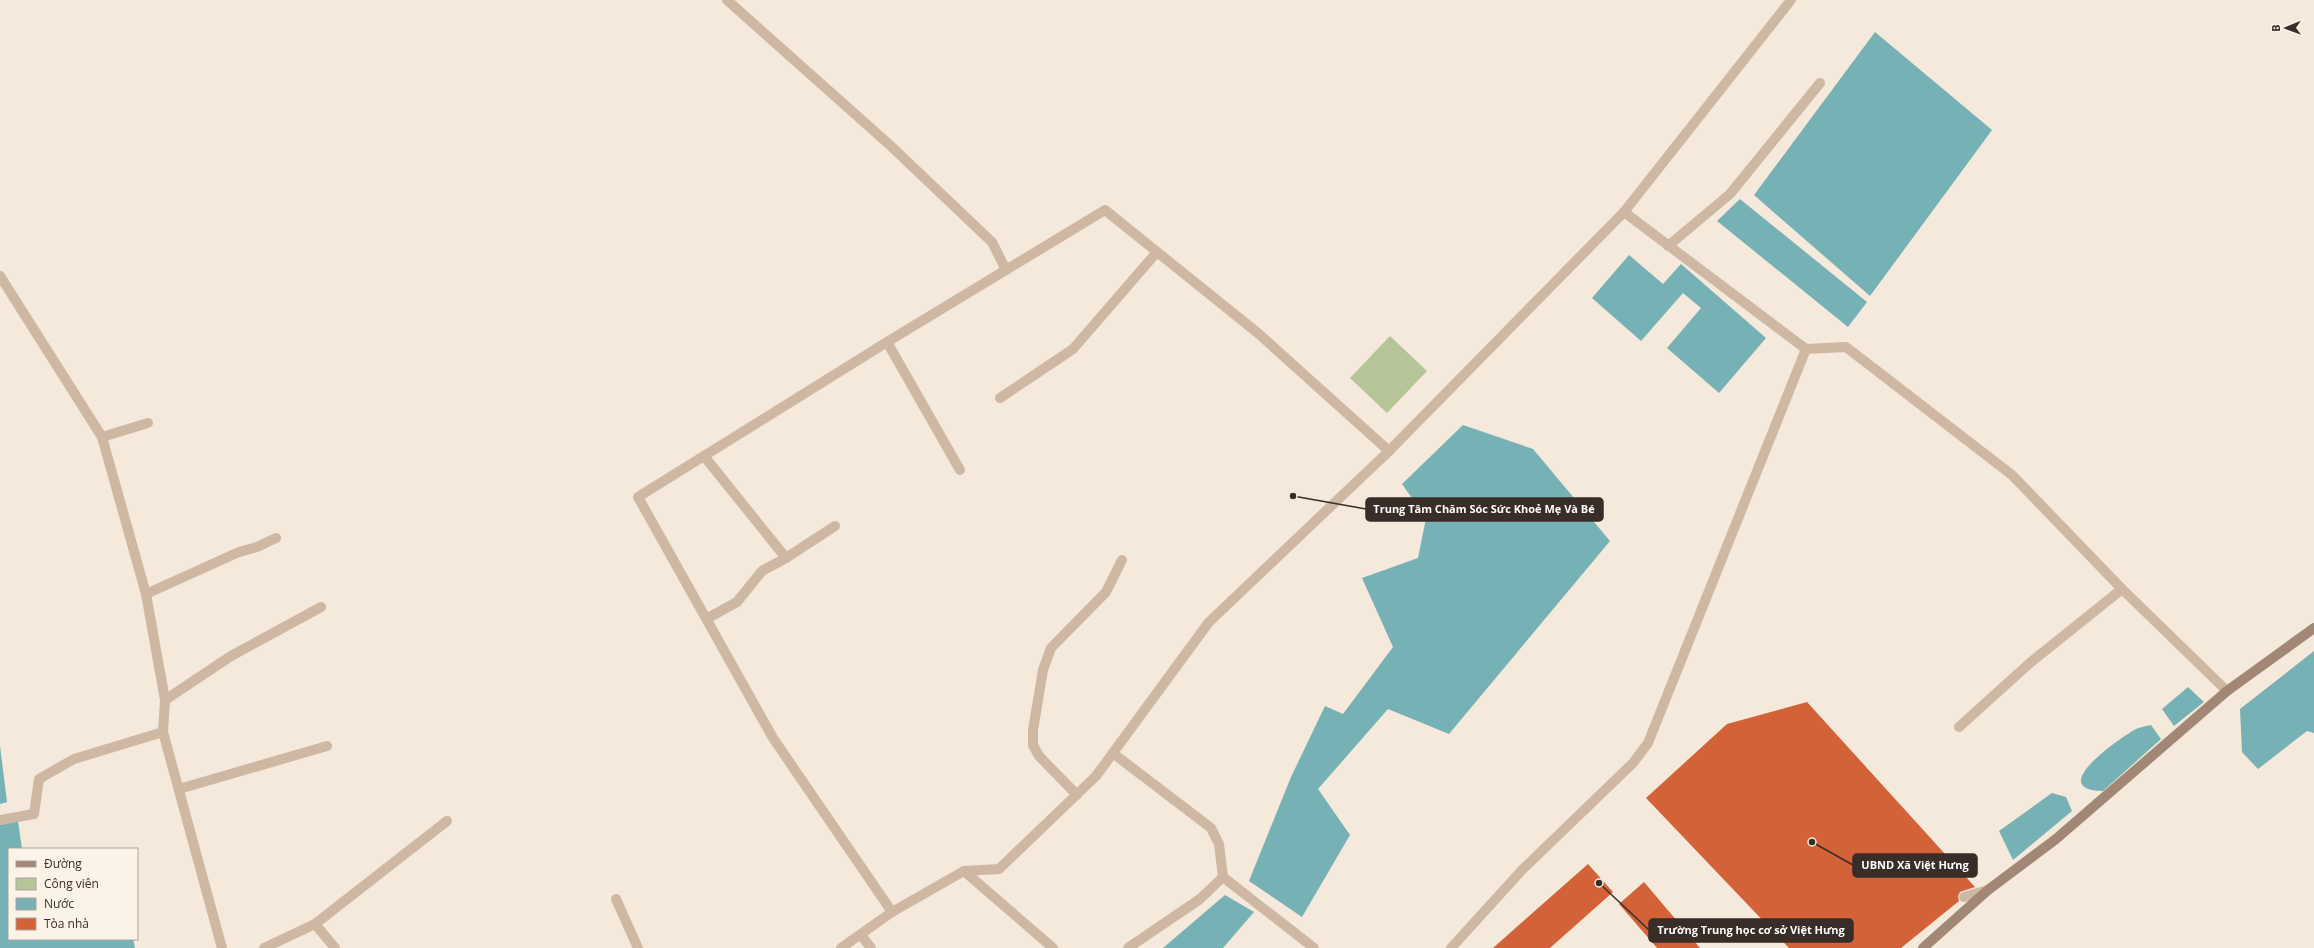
<svg xmlns="http://www.w3.org/2000/svg" width="2314" height="948" viewBox="0 0 2314 948" font-family="'Open Sans',sans-serif">
<style>
.green{fill:#b5c598}
.water{fill:#76b1b5}
.building{fill:#d36239}
.lines{fill:none;stroke-linecap:round;stroke-linejoin:round}
.service{stroke:#ceb8a4;stroke-width:10}
.minor{stroke:#ceb8a4;stroke-width:10}
.secondary{stroke:#a28776;stroke-width:10}
.leader{fill:none;stroke:#392d27;stroke-width:1.5}
.callout-dot{fill:#392d27;stroke:#fbf3e7;stroke-width:1.5}
.callout{fill:#392d27;stroke:#392d27;stroke-width:1.5}
.callout-label{font-size:11px;text-anchor:middle;font-weight:bold;fill:#fff}
</style>
<rect width="100%" height="100%" fill="#f4e9da"/>
<path class="green" d="M 1390,336 L 1427,371 L 1387,413 L 1350,378 Z"/>
<g class="water">
<path d="M 1875,32 L 1992,130 L 1870,296 L 1754,195 Z"/>
<path d="M 1740,199 L 1867,302 L 1848,327 L 1717,221 Z"/>
<path d="M 1629,255 L 1663,284 L 1681,264 L 1766,338 L 1719,393 L 1667,348 L 1701,308 L 1683,293 L 1641,341 L 1592,298 Z"/>
<path d="M 1463,425 L 1533,449 L 1610,541 L 1449,734 L 1388,709 L 1318,789 L 1350,835 L 1302,917 L 1249,881 L 1291,777 L 1325,706 L 1343,714 L 1393,647 L 1362,578 L 1418,558 L 1426,518 L 1402,484 Z"/>
<path d="M 2314,651 L 2314,733 L 2307,731 L 2258,769 L 2242,752 L 2240,709 Z"/>
<path d="M 2188,687 L 2204,702 L 2174,726 L 2162,709 Z"/>
<path d="M 2151,725 L 2161,739 L 2103,791 C 2044,790 2121,737 2136,729 C 2140,727 2146,726 2151,725 Z"/>
<path d="M 0,746 L 7,802 L 0,804 Z"/>
<path d="M 2052,793 L 2066,797 L 2072,811 L 2013,860 L 1999,831 Z"/>
<path d="M 18,821 L 22,849 L 9,849 L 9,939 L 133,939 L 135,948 L 0,948 L 0,825 Z"/>
<path d="M 1225,895 L 1254,912 L 1223,948 L 1163,948 Z"/>
</g>
<g class="building">
<path d="M 1807,702 L 1975,887 L 1960,892 L 1958,896 L 1959,901 L 1901,948 L 1789,948 L 1646,798 L 1727,724 Z"/>
<path d="M 1588,864 L 1613,892 L 1550,948 L 1493,948 Z"/>
<path d="M 1644,882 L 1700,948 L 1657,948 L 1619,904 Z"/>
</g>
<g class="lines">
<path class="service" d="M 102,437 L 148,423"/>
<g class="minor">
<path d="M 727,0 L 892,147 L 992,242 L 1006,270"/>
<path d="M 1624,212 L 1806,349 L 1846,347 L 2012,475 L 2122,589 L 2227,691"/>
<path d="M 1668,246 L 1730,194 L 1820,83"/>
<path d="M 0,276 L 102,437 L 146,594 L 165,700 L 163,732 L 222,948"/>
<path d="M 887,342 L 960,470"/>
<path d="M 1000,398 L 1073,349 L 1157,252"/>
<path d="M 704,456 L 786,558"/>
<path d="M 146,594 L 239,552 L 257,547 L 276,538"/>
<path d="M 708,618 L 737,602 L 762,571 L 786,558 L 835,526"/>
<path d="M 165,700 L 231,656 L 321,607"/>
<path d="M 1959,727 L 2031,662 L 2122,589"/>
<path d="M 1114,754 L 1211,828 L 1219,844 L 1223,877 L 1200,899 L 1128,948"/>
<path d="M 179,789 L 327,746"/>
<path d="M 1077,795 L 1039,756 L 1033,745 L 1033,730 L 1043,670 L 1051,648 L 1106,592 L 1122,560"/>
<path d="M 0,820 L 34,814 L 39,779 L 74,759 L 163,732"/>
<path d="M 964,871 L 1053,948"/>
<path d="M 1223,877 L 1314,948"/>
<path d="M 1964,897 L 1988,890"/>
<path d="M 616,899 L 638,948"/>
<path d="M 892,912 L 773,738 L 638,497 L 887,342 L 1105,210 L 1259,334 L 1389,451"/>
<path d="M 315,924 L 335,948"/>
<path d="M 861,935 L 871,948"/>
<path d="M 264,948 L 315,924 L 447,821"/>
<path d="M 841,948 L 892,912 L 964,871 L 999,869 L 1096,776 L 1209,622 L 1389,451 L 1624,212 L 1791,0"/>
<path d="M 1451,948 L 1522,870 L 1633,763 L 1648,743 L 1806,349"/>
</g>
<path class="secondary" d="M 1923,948 L 1988,890 L 2056,839 L 2227,691 L 2314,628"/>
</g>
<path class="leader" d="M1293 496L1366 509M1812 842L1853 865M1599 883L1649 930"/>
<g class="callout-dot">
<circle cx="1293" cy="496" r="4"/>
<circle cx="1812" cy="842" r="4"/>
<circle cx="1599" cy="883" r="4"/>
</g>
<g class="callout">
<rect x="1366" y="498" width="237" height="23" rx="4"/>
<rect x="1853" y="854" width="124" height="23" rx="4"/>
<rect x="1649" y="919" width="204" height="23" rx="4"/>
</g>
<g class="callout-label">
<text x="1484" y="513">Trung Tâm Chăm Sóc Sức Khoẻ Mẹ Và Bé</text>
<text x="1915" y="869">UBND Xã Việt Hưng</text>
<text x="1751" y="934">Trường Trung học cơ sở Việt Hưng</text>
</g>
<rect x="8" y="848" width="130" height="92" fill="#fbf3e7" stroke="#ada49a"/>
<rect x="16" y="861" width="20" height="6" fill="#a28776" stroke="#ada49a"/>
<text x="44" y="868" font-size="12" fill="#392d27">Đường</text>
<rect x="16" y="878" width="20" height="12" fill="#b5c598" stroke="#ada49a"/>
<text x="44" y="888" font-size="12" fill="#392d27">Công viên</text>
<rect x="16" y="898" width="20" height="12" fill="#76b1b5" stroke="#ada49a"/>
<text x="44" y="908" font-size="12" fill="#392d27">Nước</text>
<rect x="16" y="918" width="20" height="12" fill="#d36239" stroke="#ada49a"/>
<text x="44" y="928" font-size="12" fill="#392d27">Tòa nhà</text>
<g transform="translate(2286 28) rotate(269)" stroke="#fbf3e7" stroke-width="3" paint-order="stroke">
<path d="M0-3L7 15L0 10L-7 15Z" fill="#392d27"/>
<text y="-6" font-size="11" font-weight="bold" text-anchor="middle" fill="#392d27">B</text>
</g>
</svg>
